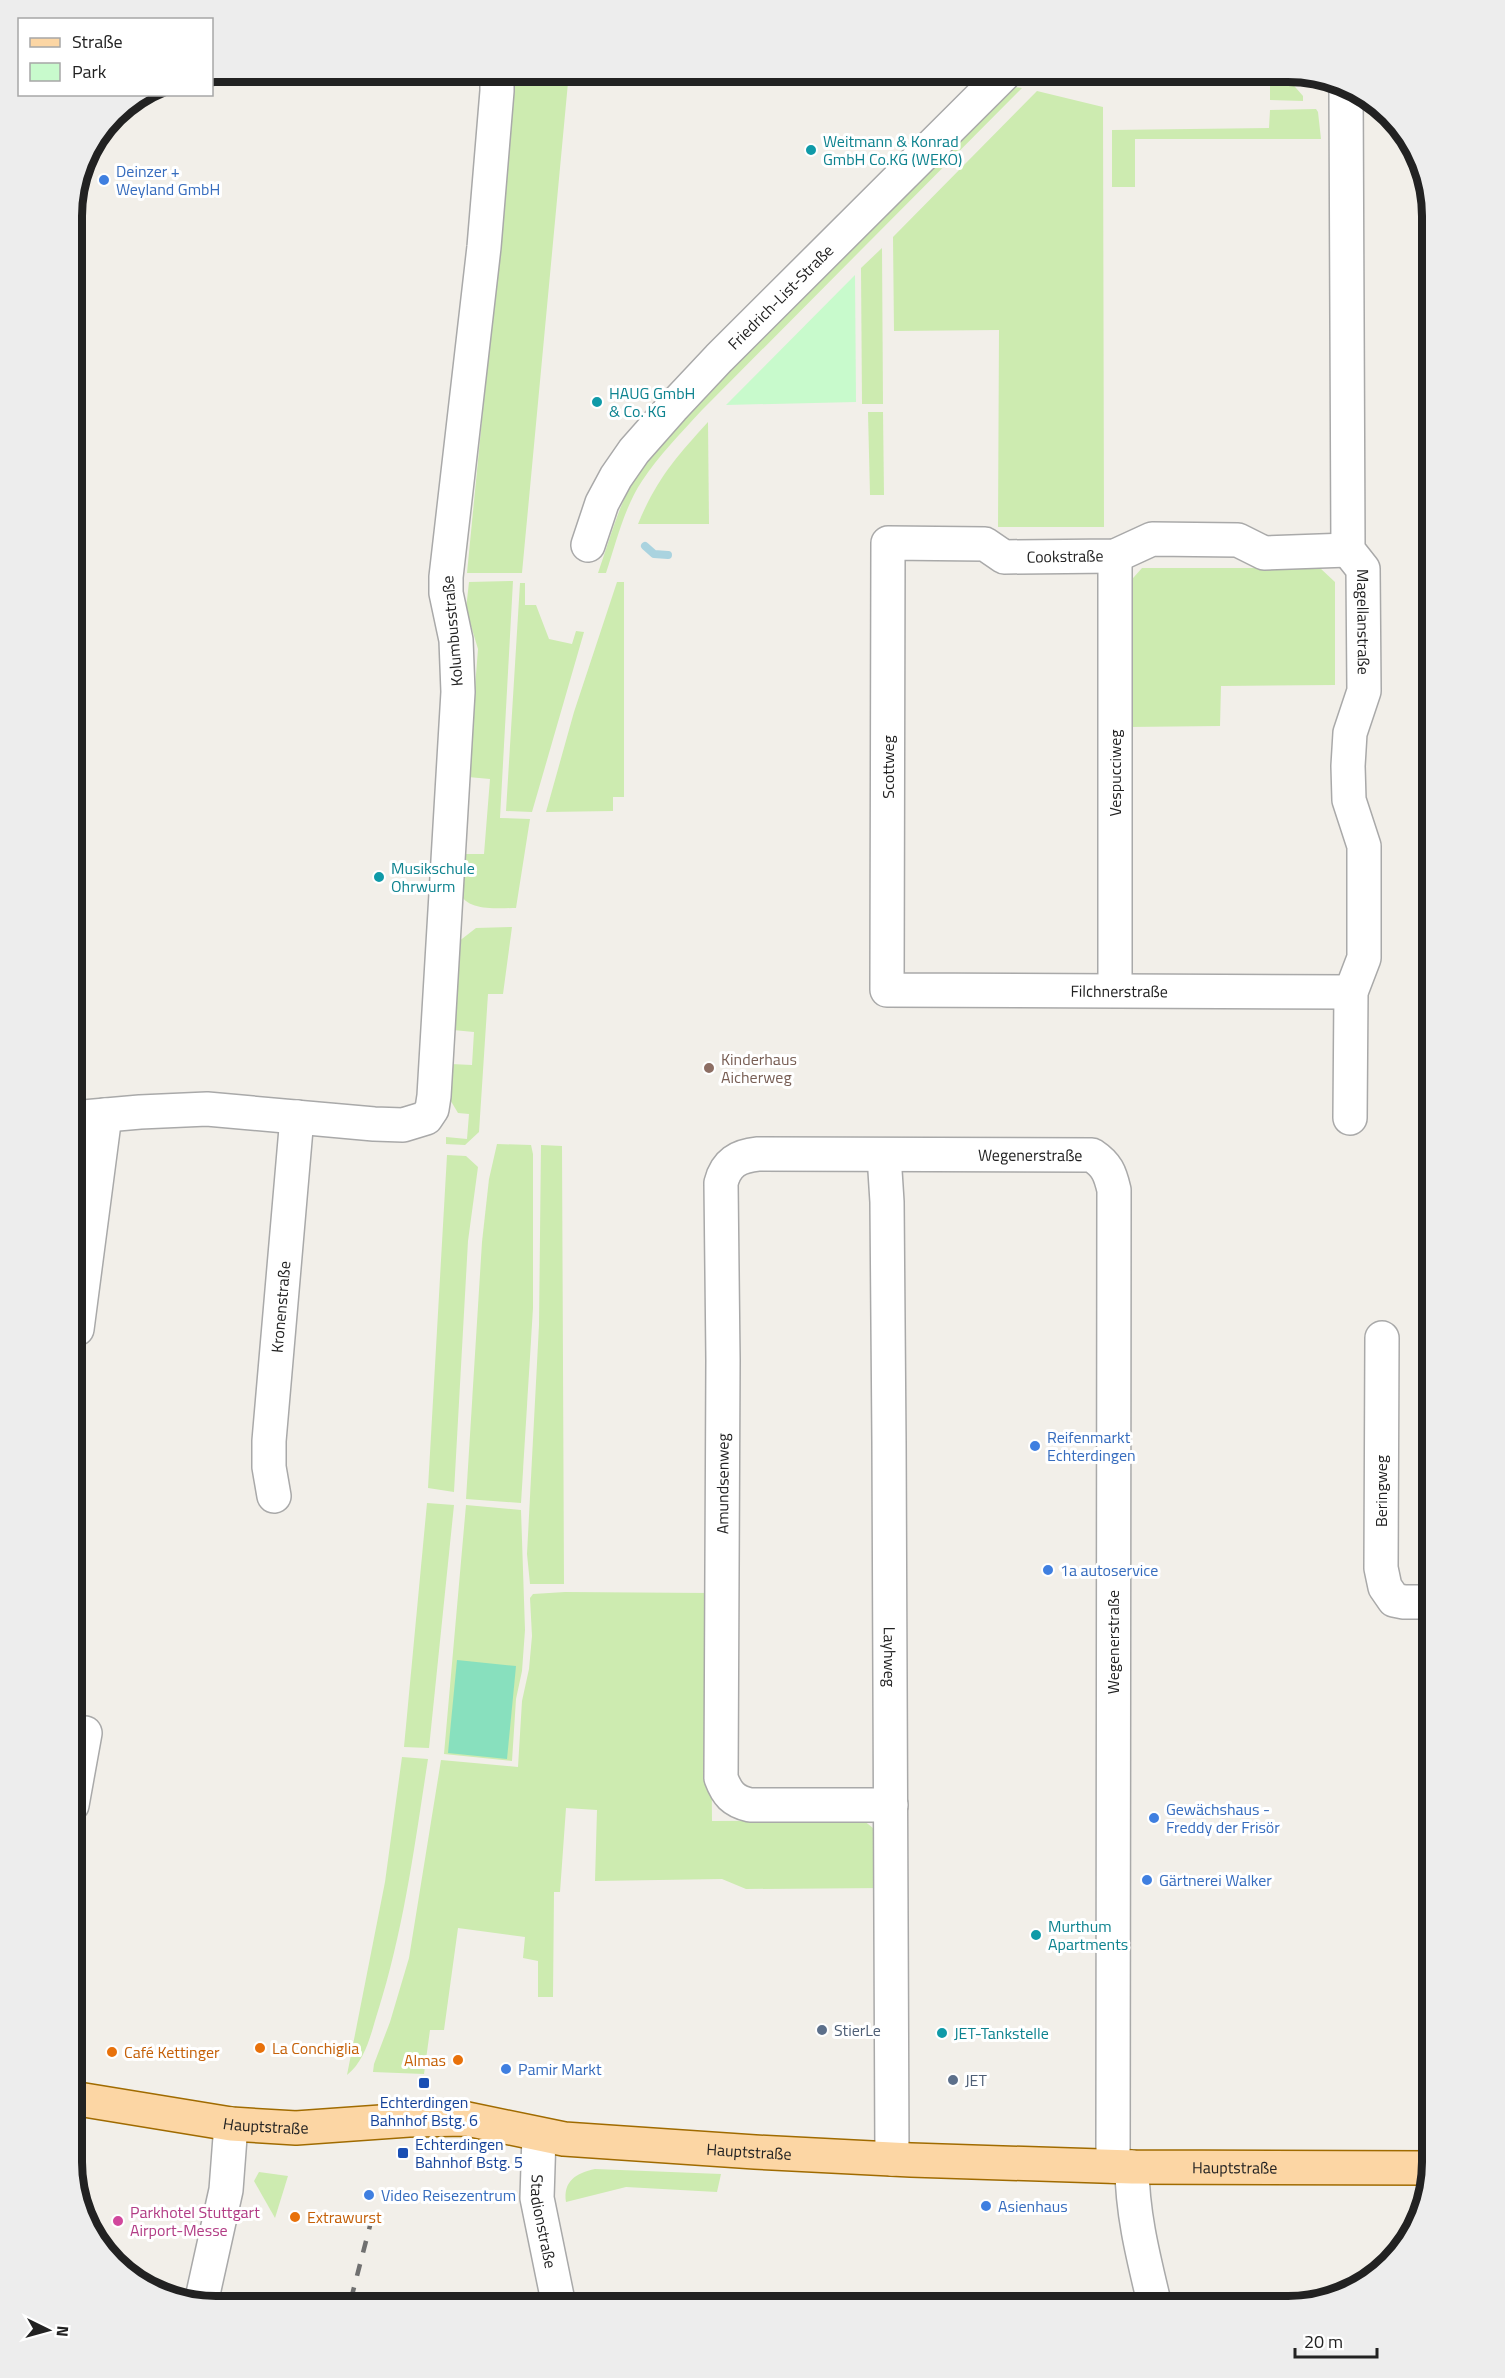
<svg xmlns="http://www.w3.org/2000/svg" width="1505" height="2378" viewBox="0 0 1505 2378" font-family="'Titillium Web',sans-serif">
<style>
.grass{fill:#cdebb0}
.park{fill:#c8facc}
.pitch{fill:#88e0be}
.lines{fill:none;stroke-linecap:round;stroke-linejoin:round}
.stream{stroke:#aad3df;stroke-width:8}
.minor-casing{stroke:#a9a9a9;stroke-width:36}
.major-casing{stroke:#a06b00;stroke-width:36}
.minor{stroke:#fff;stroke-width:33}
.major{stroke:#fcd6a4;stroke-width:33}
.rail{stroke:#707070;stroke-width:4.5;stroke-dasharray:12 12;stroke-linecap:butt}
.culture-dot{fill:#0f9aa8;stroke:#fff;stroke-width:2}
.shop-dot{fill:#3f7fe0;stroke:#fff;stroke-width:2}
.education-dot{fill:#8d6e63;stroke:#fff;stroke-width:2}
.service-dot{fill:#5c6f8a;stroke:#fff;stroke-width:2}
.food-dot{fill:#e8710a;stroke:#fff;stroke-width:2}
.transit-dot{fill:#1a4fb4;stroke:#fff;stroke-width:2}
.hotel-dot{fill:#d1479c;stroke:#fff;stroke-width:2}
.labels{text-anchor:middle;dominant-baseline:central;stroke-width:6;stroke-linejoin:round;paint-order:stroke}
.culture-label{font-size:16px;fill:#0d838f;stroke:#fff;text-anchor:start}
.shop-label{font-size:16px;fill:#366cbe;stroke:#fff;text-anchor:start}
.street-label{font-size:16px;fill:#222;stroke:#fff}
.education-label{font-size:16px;fill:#785e54;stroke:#fff;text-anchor:start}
.service-label{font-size:16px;fill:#4e5e75;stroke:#fff;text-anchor:start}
.food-label{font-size:16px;fill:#c56008;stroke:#fff;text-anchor:start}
.transit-label{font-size:16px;fill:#164399;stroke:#fff}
.hotel-label{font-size:16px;fill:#b23c85;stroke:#fff;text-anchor:start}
.rim{fill:none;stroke:#222;stroke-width:8}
</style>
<rect width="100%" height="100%" fill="#f2efe9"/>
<g class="grass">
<path d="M 516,72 L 569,72 L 522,573 L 467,573 Z"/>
<path d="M 1270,72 L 1282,72 L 1303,96 L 1303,101 L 1270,100 Z"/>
<path d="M 1014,87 L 1022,88 L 702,410 C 681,433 659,455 642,481 C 624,508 616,543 606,573 L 598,573 C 609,542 618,506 635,478 C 652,451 677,427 698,403 Z"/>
<path d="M 1037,91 L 1103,107 L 1104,527 L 998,527 L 999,330 L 894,331 L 893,237 Z"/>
<path d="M 1316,109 L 1318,112 L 1321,139 L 1135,139 L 1135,187 L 1112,187 L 1112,130 L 1269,128 L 1270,110 Z"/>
<path d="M 882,248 L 883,404 L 862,404 L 861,268 Z"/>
<path d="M 868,412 L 883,412 L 884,495 L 870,495 Z"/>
<path d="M 708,422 L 709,524 L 638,524 C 656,480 676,457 708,422 Z"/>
<path d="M 1142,568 L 1320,568 L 1335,582 L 1335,685 L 1221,686 L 1220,726 L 1128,727 L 1126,586 Z"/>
<path d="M 513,581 L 500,818 L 530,819 L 516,908 C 501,908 465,912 460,892 C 458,881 462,865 462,854 L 484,854 L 490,779 L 468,777 L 478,649 L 466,609 L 469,582 Z"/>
<path d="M 617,582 L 624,582 L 624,797 L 613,797 L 613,811 L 546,812 L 574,712 Z"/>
<path d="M 520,583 L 525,583 L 525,605 L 536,605 L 549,639 L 572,644 L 576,631 L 584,632 L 532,812 L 506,811 Z"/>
<path d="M 512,927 L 503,994 L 488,994 L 479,1132 L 465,1145 L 446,1144 L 446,1137 L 467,1139 L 469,1114 L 458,1113 L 449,1098 L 451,1064 L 472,1065 L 474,1032 L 453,1030 L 458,942 L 476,928 Z"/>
<path d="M 497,1144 L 531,1145 L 533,1154 L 533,1308 L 521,1503 L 466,1499 L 482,1242 L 489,1179 Z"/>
<path d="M 541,1145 L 562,1146 L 564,1584 L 530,1584 L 527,1554 L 539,1325 Z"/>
<path d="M 447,1155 L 466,1156 L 478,1167 L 468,1241 L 454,1492 L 428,1488 Z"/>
<path d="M 427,1503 L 454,1505 L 429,1748 L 404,1747 Z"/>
<path d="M 466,1505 L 521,1510 L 525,1630 L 522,1671 L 516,1699 L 512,1761 L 444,1754 Z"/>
<path d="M 565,1592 L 710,1593 L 712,1821 L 863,1820 L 878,1832 L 884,1888 L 746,1889 L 722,1879 L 595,1881 L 597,1810 L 566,1808 L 560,1892 L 554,1892 L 553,1997 L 538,1997 L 538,1961 L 523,1958 L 525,1937 L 458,1928 L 444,2030 L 430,2030 L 424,2074 L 373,2072 L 374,2064 L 390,2022 L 409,1958 L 441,1760 L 518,1767 L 522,1701 L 529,1669 L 532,1636 L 530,1598 L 533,1594 Z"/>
<path d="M 402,1757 L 428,1759 C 415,1843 404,1929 378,2011 C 371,2033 366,2060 347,2075 L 385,1882 Z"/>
<path d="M 595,2169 L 721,2174 L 717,2192 L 626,2187 L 566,2202 C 563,2181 576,2173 595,2169 Z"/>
<path d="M 259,2172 L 288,2176 L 275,2218 L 254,2181 Z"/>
</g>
<path class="park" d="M 855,275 L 856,402 L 726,405 Z"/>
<path class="pitch" d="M 457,1660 L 516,1666 L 507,1759 L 448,1753 Z"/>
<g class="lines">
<path class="stream" d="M 645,546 L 654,554 L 668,555"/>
<g class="minor-casing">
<g id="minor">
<path id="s1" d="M 1346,89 L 1348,550 L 1363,569 L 1364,691 L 1350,733 L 1348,766 L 1349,800 L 1364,846 L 1364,958 L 1351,992 L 1350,1118"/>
<path id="s2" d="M 588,545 L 602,503 L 616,477 L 634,451 L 672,408 L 719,358 L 1006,72"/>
<path id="s3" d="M 1348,550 L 1264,553 L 1238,540 L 1152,539 L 1115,556 L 1004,557 L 985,544 L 888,543 L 887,990 L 1351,992"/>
<path d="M 1115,556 L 1115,989"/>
<path d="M 72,1118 L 140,1112 L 207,1109 L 374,1124 L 403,1125 L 426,1118 L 432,1109 L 434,1096 L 458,692 L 456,640 L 446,593 L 446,577 L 484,247 L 497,91 L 497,72"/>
<path id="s4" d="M 884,1155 L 887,1202 L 889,1442 L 892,2159"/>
<path d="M 77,1329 L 105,1115"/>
<path d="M 1382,1338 L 1381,1568 L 1385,1587 L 1394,1600 L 1404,1602 L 1433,1602"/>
<path id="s5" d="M 274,1496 L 269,1467 L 269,1441 L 297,1117"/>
<path d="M 72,1805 L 85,1733"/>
<path id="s6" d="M 891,1805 L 750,1805 C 733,1801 727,1794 721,1778 L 723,1360 L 721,1183 C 726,1163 738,1156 758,1154 L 1092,1155 C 1107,1165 1110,1173 1114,1190 L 1113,2166"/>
<path id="s7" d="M 539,2135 L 537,2198 L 559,2306"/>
<path d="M 1132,2167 C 1132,2214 1144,2260 1155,2306"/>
<path d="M 201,2303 L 226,2190 L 231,2124"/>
</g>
</g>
<g class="major-casing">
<g id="major">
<path id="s8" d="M 72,2098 L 231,2124 L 296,2128 L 409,2120 L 467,2119 L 564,2139 L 755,2152 L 911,2160 L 1132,2167 L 1431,2168"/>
</g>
</g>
<use href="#minor" class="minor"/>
<use href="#major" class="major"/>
<path class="rail" d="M 351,2299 L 372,2218"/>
</g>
<g class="culture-dot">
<circle cx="811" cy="150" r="6"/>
<circle cx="597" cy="402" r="6"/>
<circle cx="379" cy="877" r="6"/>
<circle cx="1036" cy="1935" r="6"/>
<circle cx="942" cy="2033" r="6"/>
</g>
<g class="shop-dot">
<circle cx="104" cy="180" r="6"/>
<circle cx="1035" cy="1446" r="6"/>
<circle cx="1048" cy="1570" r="6"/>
<circle cx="1154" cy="1818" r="6"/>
<circle cx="1147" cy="1880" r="6"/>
<circle cx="506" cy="2069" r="6"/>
<circle cx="369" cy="2195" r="6"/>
<circle cx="986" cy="2206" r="6"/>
</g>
<circle class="education-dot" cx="709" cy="1068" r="6"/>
<g class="service-dot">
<circle cx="822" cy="2030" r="6"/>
<circle cx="953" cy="2080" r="6"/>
</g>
<g class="food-dot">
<circle cx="260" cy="2048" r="6"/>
<circle cx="112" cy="2052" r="6"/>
<circle cx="458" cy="2060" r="6"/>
<circle cx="295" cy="2217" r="6"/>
</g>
<g class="transit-dot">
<rect x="418" y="2077" width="12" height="12" rx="3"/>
<rect x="397" y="2147" width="12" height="12" rx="3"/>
</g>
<circle class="hotel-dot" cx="118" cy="2221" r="6"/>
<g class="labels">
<g class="culture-label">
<text x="823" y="141">Weitmann &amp; Konrad<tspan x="823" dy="18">GmbH Co.KG (WEKO)</tspan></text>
<text x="609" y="393">HAUG GmbH<tspan x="609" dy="18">&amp; Co. KG</tspan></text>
<text x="391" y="868">Musikschule<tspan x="391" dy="18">Ohrwurm</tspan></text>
<text x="1048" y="1926">Murthum<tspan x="1048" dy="18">Apartments</tspan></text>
<text x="954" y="2033">JET-Tankstelle</text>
</g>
<g class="shop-label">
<text x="116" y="171">Deinzer +<tspan x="116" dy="18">Weyland GmbH</tspan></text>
<text x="1047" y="1437">Reifenmarkt<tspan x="1047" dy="18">Echterdingen</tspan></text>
<text x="1060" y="1570">1a autoservice</text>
<text x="1166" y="1809">Gewächshaus -<tspan x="1166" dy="18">Freddy der Frisör</tspan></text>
<text x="1159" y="1880">Gärtnerei Walker</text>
<text x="518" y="2069">Pamir Markt</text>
<text x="381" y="2195">Video Reisezentrum</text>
<text x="998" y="2206">Asienhaus</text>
</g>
<g class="street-label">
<text stroke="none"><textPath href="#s2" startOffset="318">Friedrich-List-Straße</textPath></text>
<text transform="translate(1065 556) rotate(-1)">Cookstraße</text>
<text stroke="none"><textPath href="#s1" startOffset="538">Magellanstraße</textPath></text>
<text transform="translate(452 631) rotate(-95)">Kolumbusstraße</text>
<text transform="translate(888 767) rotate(-90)">Scottweg</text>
<text transform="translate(1115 773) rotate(-90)">Vespucciweg</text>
<text stroke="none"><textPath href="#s3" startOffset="1150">Filchnerstraße</textPath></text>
<text stroke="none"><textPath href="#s6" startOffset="1101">Wegenerstraße</textPath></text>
<text stroke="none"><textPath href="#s5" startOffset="190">Kronenstraße</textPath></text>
<text stroke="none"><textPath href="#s6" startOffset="477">Amundsenweg</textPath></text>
<text transform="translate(1381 1491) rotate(-90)">Beringweg</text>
<text transform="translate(1113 1642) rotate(-90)">Wegenerstraße</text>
<text stroke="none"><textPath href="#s4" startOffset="502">Layhweg</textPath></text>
<text stroke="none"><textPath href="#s8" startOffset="196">Hauptstraße</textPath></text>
<text stroke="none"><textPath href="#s8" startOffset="682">Hauptstraße</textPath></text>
<text stroke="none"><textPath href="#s8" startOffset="1168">Hauptstraße</textPath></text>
<text stroke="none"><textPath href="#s7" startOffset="87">Stadionstraße</textPath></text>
</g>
<g class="education-label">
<text x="721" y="1059">Kinderhaus<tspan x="721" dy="18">Aicherweg</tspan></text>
</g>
<g class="service-label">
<text x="834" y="2030">StierLe</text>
<text x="965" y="2080">JET</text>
</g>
<g class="food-label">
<text x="272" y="2048">La Conchiglia</text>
<text x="124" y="2052">Café Kettinger</text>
<text x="446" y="2060" text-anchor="end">Almas</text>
<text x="307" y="2217">Extrawurst</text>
</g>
<g class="transit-label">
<text x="424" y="2102">Echterdingen<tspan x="424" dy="18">Bahnhof Bstg. 6</tspan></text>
<text x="415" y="2144" text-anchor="start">Echterdingen<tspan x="415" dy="18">Bahnhof Bstg. 5</tspan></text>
</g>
<g class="hotel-label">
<text x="130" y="2212">Parkhotel Stuttgart<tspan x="130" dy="18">Airport-Messe</tspan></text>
</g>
</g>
<path d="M0 0H1505V2378H0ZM216 82H1288A134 134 0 0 1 1422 216V2162A134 134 0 0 1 1288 2296H216A134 134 0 0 1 82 2162V216A134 134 0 0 1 216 82Z" fill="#ededed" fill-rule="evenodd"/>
<path class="rim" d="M216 82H1288A134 134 0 0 1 1422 216V2162A134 134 0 0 1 1288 2296H216A134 134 0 0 1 82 2162V216A134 134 0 0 1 216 82Z"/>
<rect x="18" y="18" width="195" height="78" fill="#ffffff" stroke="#a7a7a7" stroke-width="1.5"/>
<rect x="30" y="38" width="30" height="9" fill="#fcd6a4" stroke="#a7a7a7" stroke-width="1.5"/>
<text x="72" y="48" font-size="18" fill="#222222">Straße</text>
<rect x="30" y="63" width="30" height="18" fill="#c8facc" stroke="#a7a7a7" stroke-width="1.5"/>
<text x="72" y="78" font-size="18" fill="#222222">Park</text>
<g transform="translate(48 2330) rotate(95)" stroke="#ffffff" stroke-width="4.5" paint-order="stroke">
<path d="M0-4.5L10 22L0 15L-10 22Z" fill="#222222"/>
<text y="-9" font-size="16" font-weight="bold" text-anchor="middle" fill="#222222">N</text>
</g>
<path d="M1295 2348v9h82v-9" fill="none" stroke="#222222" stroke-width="3"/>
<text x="1304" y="2348" font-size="18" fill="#222222" stroke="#ffffff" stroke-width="4.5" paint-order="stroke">20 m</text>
</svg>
